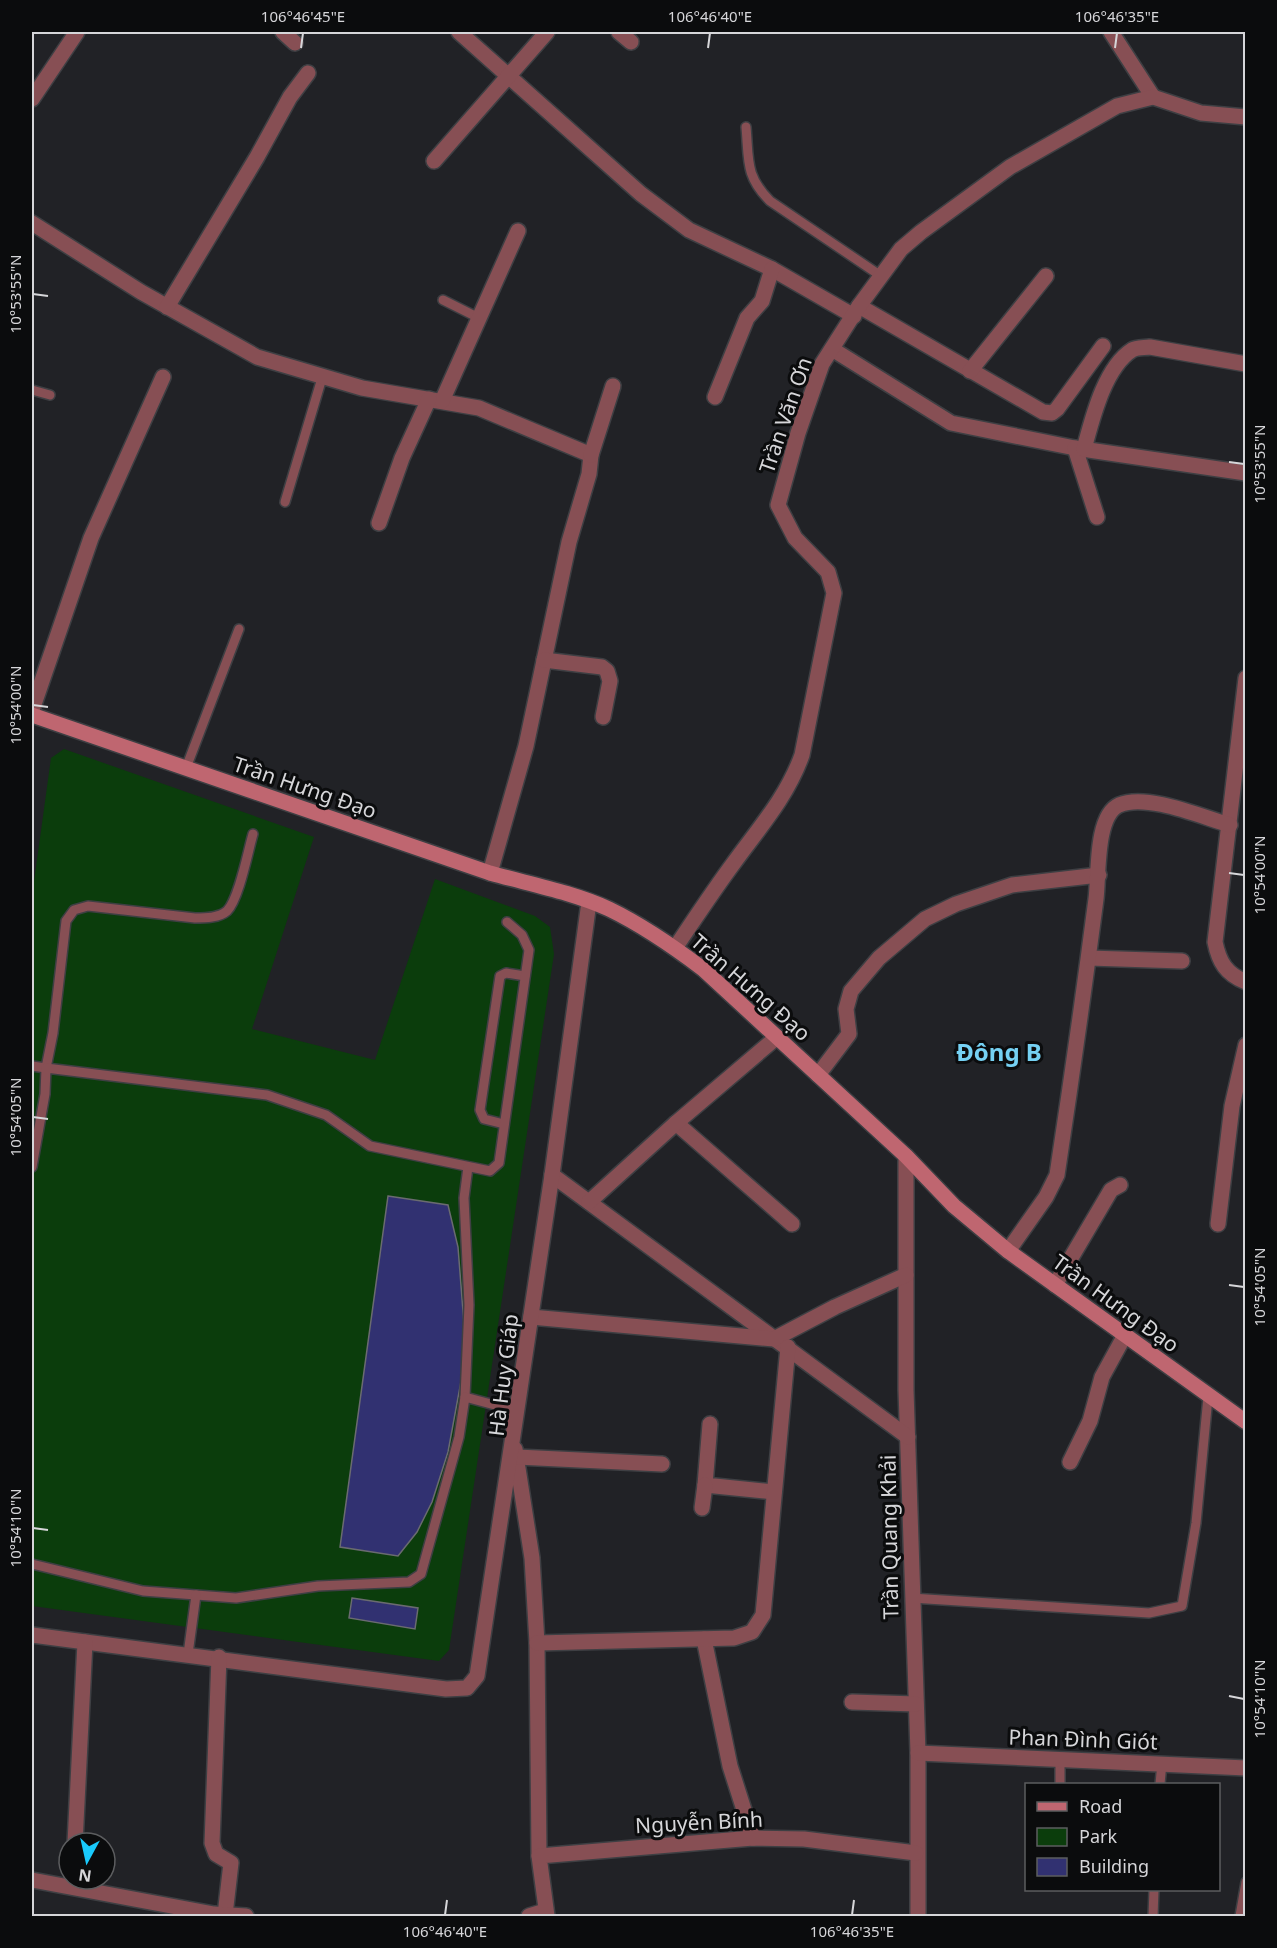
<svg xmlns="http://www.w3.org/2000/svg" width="1277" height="1948" viewBox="0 0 1277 1948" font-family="'Noto Sans',sans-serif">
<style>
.green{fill:#0b3d0c}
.building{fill:#313171;stroke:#6a6b70;stroke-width:1.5}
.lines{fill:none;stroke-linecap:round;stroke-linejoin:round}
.service-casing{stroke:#3e3f43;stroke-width:12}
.minor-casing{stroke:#3e3f43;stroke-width:18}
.secondary-casing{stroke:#3e3f43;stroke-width:18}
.service{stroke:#874f54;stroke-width:9}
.minor{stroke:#874f54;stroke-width:15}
.secondary{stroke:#bf6670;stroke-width:15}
.ticks{fill:none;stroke:#d6d6d9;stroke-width:2}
.labels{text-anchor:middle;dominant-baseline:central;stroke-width:6;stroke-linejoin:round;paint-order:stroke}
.street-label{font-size:21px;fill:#d6d6d9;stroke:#0b0c0d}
.quarter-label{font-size:24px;font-weight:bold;fill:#75d1f3;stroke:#0b0c0d}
.neatline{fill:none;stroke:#d6d6d9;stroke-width:2}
.ticks-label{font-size:15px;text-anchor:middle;fill:#d6d6d9}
</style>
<rect width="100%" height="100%" fill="#212226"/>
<path class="green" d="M 64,749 L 314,837 L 252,1029 L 375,1060 L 435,879 L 535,916 L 550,927 L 554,954 L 449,1650 L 439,1661 L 32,1606 L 32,896 L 51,758 Z"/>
<g class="building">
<path d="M 388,1196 L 448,1205 L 458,1247 L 465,1337 L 462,1376 L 448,1452 L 432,1502 L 417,1532 L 398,1556 L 340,1547 Z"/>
<path d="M 352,1598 L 418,1608 L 415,1629 L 349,1618 Z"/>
</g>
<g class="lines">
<g class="service-casing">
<g id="service">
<path d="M 746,127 C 749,160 745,176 770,201 L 881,276"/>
<path d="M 443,300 L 479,318"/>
<path d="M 32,390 L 50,395"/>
<path d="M 285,502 L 322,378"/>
<path d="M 186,768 L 239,629"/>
<path d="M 32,1066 L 46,1068 L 53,1033 L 66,921 L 74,910 L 88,906 L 195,918 C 205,918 219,918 227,911 C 239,899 248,851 253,834"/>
<path d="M 504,1124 L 484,1119 L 480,1110 L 500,976 L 506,973 L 525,976"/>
<path d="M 32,1167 L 45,1094 L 46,1068 L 267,1095 L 326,1115 L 370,1146 L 490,1171 L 499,1163 L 529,950 L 522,935 L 507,922"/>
<path d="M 465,1397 L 469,1305 L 464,1198 L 468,1167"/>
<path d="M 32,1564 L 143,1591 L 236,1598 L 318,1586 L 409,1582 L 421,1574 L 459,1437 L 465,1397 L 517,1411"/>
<path d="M 911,1598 L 1149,1613 L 1182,1606 L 1196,1523 L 1208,1397"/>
<path d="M 188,1654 L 196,1595"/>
<path d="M 1060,1784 L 1060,1759"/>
<path d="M 1160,1784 L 1162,1763"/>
<path d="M 1153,1916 L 1154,1890"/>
<path d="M 1240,1916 L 1246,1882"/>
</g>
</g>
<g class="minor-casing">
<g id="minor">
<path d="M 283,32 L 295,43"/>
<path d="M 459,32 L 641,194 L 689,230 L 772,269 L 854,316"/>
<path d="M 619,32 L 631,42"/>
<path d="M 1111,32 L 1153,97"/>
<path d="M 32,99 L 77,32"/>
<path d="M 434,161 L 547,32"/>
<path d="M 32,223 L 141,292 L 257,357 L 362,388 L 479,408 L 591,455 L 589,474 L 569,542 L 526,746 L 490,873"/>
<path d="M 859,306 L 1043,412 L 1052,413 L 1057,409 L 1103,346"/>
<path d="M 167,307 L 257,157 L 290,97 L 308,73"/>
<path d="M 832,349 L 951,423 L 1075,448 L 1246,473"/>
<path d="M 970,371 L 1046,276"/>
<path d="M 715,397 L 747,318 L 762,301 L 772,269"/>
<path d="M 442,401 L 518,231"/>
<path d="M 1075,448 L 1097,517"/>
<path d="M 1084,449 C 1092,420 1104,368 1132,350 C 1137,347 1144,348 1150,347 L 1246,364"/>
<path d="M 591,455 L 613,386"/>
<path d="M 379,523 L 402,458 L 429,399"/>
<path d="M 544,660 L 602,667 L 607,671 L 610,681 L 603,717"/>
<path d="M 1246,678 L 1215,942 C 1219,962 1226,974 1246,982"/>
<path d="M 32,710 L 91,538 L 163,377"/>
<path d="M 675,948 C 694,920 713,891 733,864 C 759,828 787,797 802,755 L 834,593 L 828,572 L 795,538 L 778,505 L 798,433 L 822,364 L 859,306 L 901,249 L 921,232 L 1010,167 L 1117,106 L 1153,97 L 1201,113 L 1246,117"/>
<path d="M 1089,958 L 1182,961"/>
<path d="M 818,1075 L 849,1034 L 846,1009 L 851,991 L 879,958 L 925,919 L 956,904 L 1012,885 L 1099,875"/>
<path d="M 676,1123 L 792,1224"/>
<path d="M 906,1156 L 906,1390 L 918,1753 L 918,1916"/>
<path d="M 552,1175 L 908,1437"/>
<path d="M 589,1202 L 676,1123 L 777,1037"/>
<path d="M 1218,1224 L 1232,1106 L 1246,1045"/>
<path d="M 1008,1251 L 1046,1197 L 1057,1175 C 1071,1083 1084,991 1096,899 C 1099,876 1095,816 1119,805 C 1147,793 1202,817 1230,825"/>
<path d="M 1055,1285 L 1111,1190 L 1120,1185"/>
<path d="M 531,1317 L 774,1339 L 835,1307 L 906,1275"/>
<path d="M 710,1424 L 705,1485 L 774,1492"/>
<path d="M 515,1449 L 532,1558 L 537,1643 L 539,1856"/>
<path d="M 517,1457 L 662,1464"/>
<path d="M 1070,1462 L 1090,1421 L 1102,1377 L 1125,1335"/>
<path d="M 702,1508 L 705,1485"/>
<path d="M 32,1635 L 446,1689 L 467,1688 L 477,1676 L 552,1175 L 589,902"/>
<path d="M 704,1639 L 730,1766 L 753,1838"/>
<path d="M 537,1643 L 734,1638 L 752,1632 L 763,1615 L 788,1347"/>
<path d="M 219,1657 L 212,1843 L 216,1854 L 231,1863 L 225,1915"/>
<path d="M 852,1702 L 916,1704"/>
<path d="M 918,1753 L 1246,1768"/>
<path d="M 75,1843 L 85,1642"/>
<path d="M 32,1880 L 214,1914 L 246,1916"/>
<path d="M 529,1916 L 545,1911"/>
<path d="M 547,1916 L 539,1856 L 753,1838 L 804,1839 L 916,1853"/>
</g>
</g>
<g class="secondary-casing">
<path id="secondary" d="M 32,715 L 490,873 C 529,884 572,892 609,909 C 642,925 674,947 703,969 L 906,1156 L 954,1206 L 1008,1251 L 1246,1422"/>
</g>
<use href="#service" class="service"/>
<use href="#minor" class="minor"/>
<use href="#secondary" class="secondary"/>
</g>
<path class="ticks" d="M 301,48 L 303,33M 708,48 L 710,33M 1115,48 L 1117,33M 33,294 L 48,296M 1229,462 L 1244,464M 33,705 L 48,707M 1229,873 L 1244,875M 33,1117 L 48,1119M 1229,1285 L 1244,1287M 33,1528 L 48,1530M 1229,1696 L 1244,1699M 445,1915 L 447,1900M 852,1915 L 854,1900"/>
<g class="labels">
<g class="street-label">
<text transform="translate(785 415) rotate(-71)">Trần Văn Ơn</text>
<text transform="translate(305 787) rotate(19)">Trần Hưng Đạo</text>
<text transform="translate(751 987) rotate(41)">Trần Hưng Đạo</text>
<text transform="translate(1116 1303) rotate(36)">Trần Hưng Đạo</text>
<text transform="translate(503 1375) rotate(-83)">Hà Huy Giáp</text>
<text transform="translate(889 1537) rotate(-91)">Trần Quang Khải</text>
<text transform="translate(1083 1739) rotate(2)">Phan Đình Giót</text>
<text transform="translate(699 1822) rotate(-3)">Nguyễn Bính</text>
</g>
<g class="quarter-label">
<text x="999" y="1051">Đông B</text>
</g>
</g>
<rect width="1277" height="1948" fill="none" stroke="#0b0c0d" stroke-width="66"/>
<rect x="1025" y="1783" width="195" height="108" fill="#0b0c0d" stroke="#5c5d5f" stroke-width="1.5"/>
<rect x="1037" y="1802" width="30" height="9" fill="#bf6670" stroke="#5c5d5f" stroke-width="1.5"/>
<text x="1079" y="1813" font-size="18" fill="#d6d6d9">Road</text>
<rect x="1037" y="1828" width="30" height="18" fill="#0b3d0c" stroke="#5c5d5f" stroke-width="1.5"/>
<text x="1079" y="1843" font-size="18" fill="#d6d6d9">Park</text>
<rect x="1037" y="1858" width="30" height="18" fill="#313171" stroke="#5c5d5f" stroke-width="1.5"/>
<text x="1079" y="1873" font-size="18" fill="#d6d6d9">Building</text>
<g transform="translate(87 1861) rotate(188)"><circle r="28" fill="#0b0c0d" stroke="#5c5d5f" stroke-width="1.5"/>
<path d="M0-4.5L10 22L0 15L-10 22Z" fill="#19cafc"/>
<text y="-9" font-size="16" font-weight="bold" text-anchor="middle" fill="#d6d6d9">N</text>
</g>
<rect x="33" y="33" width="1211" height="1882" class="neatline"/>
<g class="ticks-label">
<text x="303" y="22">106°46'45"E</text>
<text x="710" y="22">106°46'40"E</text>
<text x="1117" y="22">106°46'35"E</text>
<text transform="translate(16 294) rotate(-90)" y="5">10°53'55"N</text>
<text transform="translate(1260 464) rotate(-90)" y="5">10°53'55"N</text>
<text transform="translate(16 705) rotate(-90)" y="5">10°54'00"N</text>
<text transform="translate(1260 875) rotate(-90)" y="5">10°54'00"N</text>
<text transform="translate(16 1117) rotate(-90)" y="5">10°54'05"N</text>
<text transform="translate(1260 1287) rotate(-90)" y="5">10°54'05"N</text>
<text transform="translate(16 1528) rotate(-90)" y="5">10°54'10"N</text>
<text transform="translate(1260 1699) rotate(-90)" y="5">10°54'10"N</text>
<text x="445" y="1937">106°46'40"E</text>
<text x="852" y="1937">106°46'35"E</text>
</g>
</svg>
